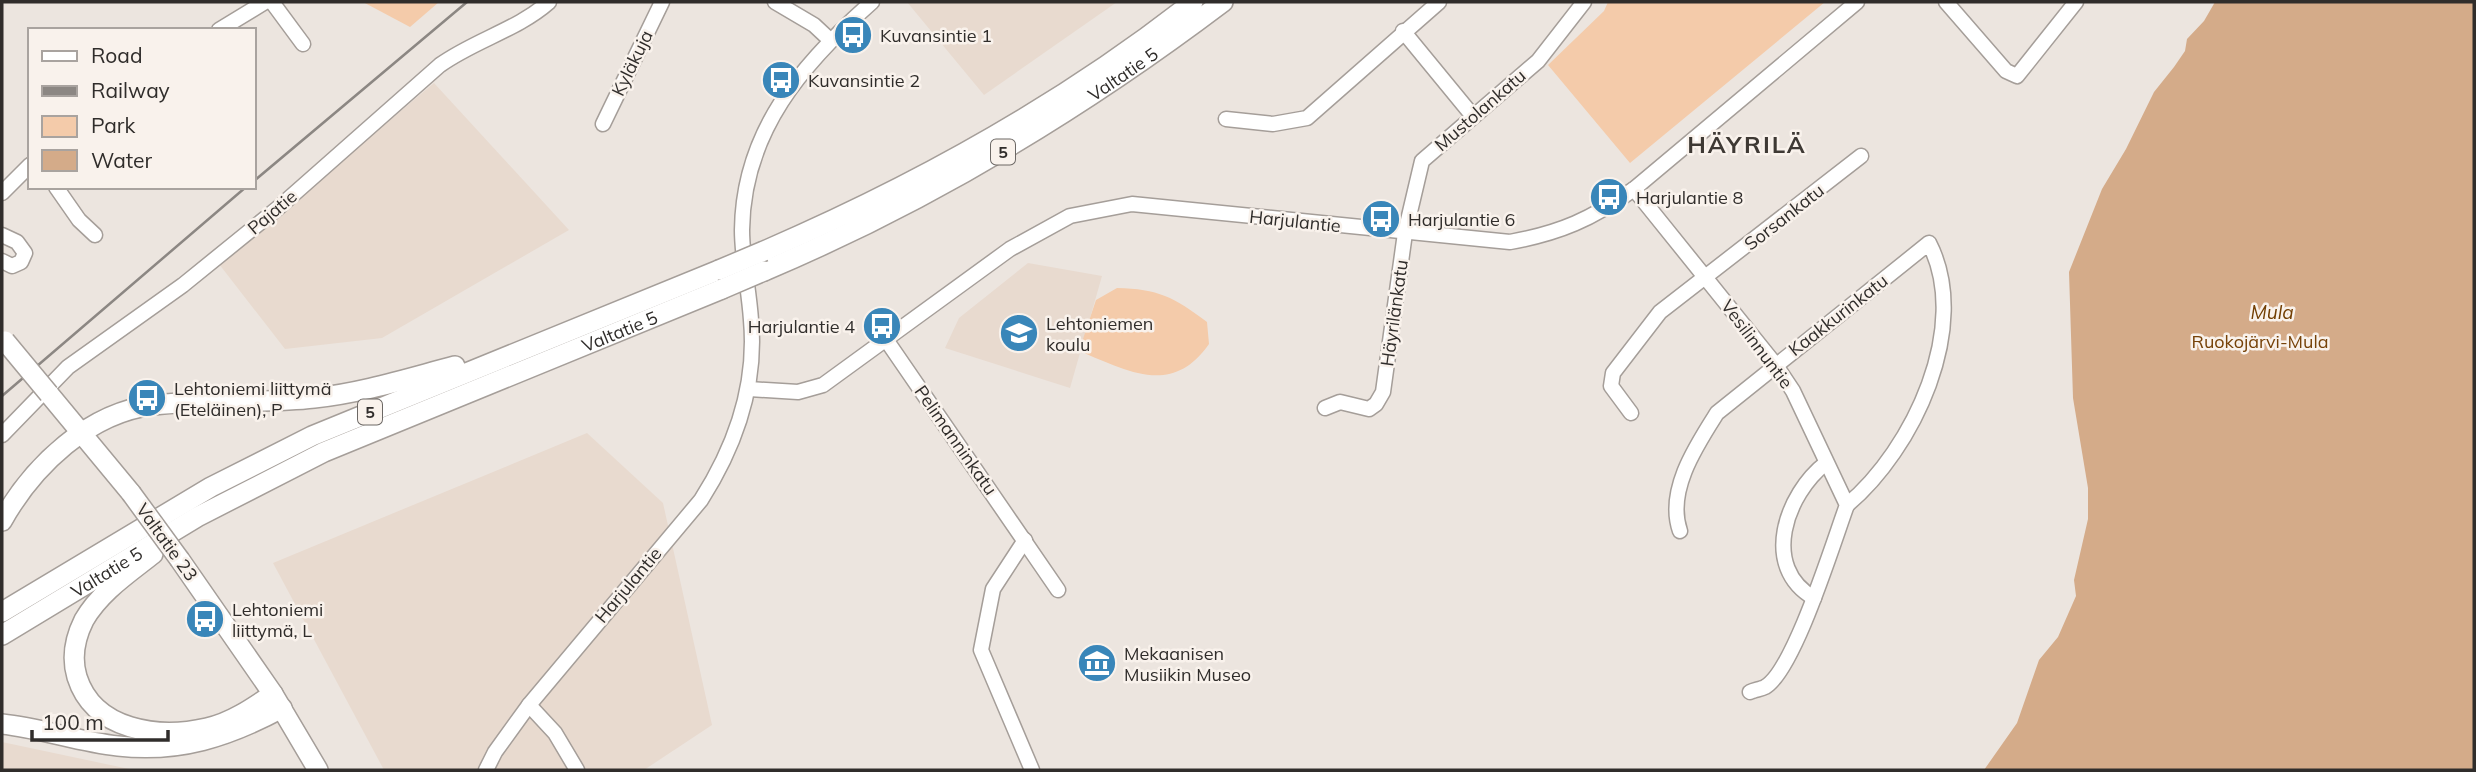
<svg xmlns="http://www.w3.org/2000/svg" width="2476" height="772" viewBox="0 0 2476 772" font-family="Mulish,sans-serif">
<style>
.built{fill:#e8dacf}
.green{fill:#f4cbaa}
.water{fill:#d4ab89}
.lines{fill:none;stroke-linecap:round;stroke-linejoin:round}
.minor-casing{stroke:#a59e99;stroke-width:17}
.highway-casing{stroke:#a59e99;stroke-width:22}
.minor{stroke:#fff;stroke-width:14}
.highway{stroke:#fff;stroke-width:19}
.rail{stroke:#8c8783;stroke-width:2.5}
.highway-bridge-casing{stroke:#a59e99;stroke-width:22;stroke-linecap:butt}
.highway-bridge{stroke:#fff;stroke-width:19}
.labels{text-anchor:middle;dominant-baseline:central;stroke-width:5;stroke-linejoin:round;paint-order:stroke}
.shield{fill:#f9f2ec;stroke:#6c6865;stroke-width:2}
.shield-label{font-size:16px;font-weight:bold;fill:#302d2b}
.poi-label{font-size:18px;fill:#302d2b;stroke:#f9f2ec;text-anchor:start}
.street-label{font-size:18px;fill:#302d2b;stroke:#f9f2ec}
.park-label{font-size:18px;fill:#764208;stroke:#f9f2ec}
.water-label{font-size:19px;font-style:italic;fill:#723e02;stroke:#f9f2ec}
.district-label{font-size:24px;font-weight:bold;letter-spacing:2px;fill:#3e3934;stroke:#f9f2ec}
</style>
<rect width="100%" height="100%" fill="#ece5df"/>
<g class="built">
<path d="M 907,2 L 1117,2 L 984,95 Z"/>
<path d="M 434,83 L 569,230 L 382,338 L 285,349 L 219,264 Z"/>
<path d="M 1028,263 L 1102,276 L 1070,388 L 945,348 L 959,318 Z"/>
<path d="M 587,433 L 663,503 L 712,725 L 644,770 L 384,770 L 273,563 Z"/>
<path d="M 2,742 L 134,770 L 2,770 Z"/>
</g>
<g class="green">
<path d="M 363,2 L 439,2 L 410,27 Z"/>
<path d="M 1608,2 L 1825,2 L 1630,163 L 1548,65 L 1604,11 Z"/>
<path d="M 1117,288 C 1158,289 1174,297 1207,322 L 1209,344 C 1172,397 1128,371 1079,351 L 1096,300 Z"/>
</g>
<path class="water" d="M 2215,2 L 2474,2 L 2474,770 L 1984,770 L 2017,723 L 2039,660 L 2058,637 L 2076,596 L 2074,580 L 2088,519 L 2088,488 L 2073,398 L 2069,272 L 2102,189 L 2126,149 L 2154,92 L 2174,67 L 2185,51 L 2187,39 L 2204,21 Z"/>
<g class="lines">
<g class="minor-casing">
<g id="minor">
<path d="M 272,2 L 303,44"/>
<path d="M 775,2 L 814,25 L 829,39"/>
<path d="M 1946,2 L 2006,71 L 2017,76 L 2076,2"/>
<path d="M 219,30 L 265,2"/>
<path d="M 1403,31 L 1472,115"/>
<path d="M 1226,119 L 1273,124 L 1307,118 L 1439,2"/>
<path d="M 603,124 L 662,2"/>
<path d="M 56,187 L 79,220 L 95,235"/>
<path d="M 1634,189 L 1775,364 L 1793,391 L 1847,505 C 1834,540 1794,671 1765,687 C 1761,689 1754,690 1750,692"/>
<path d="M 2,193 L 30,165"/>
<path d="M 2,235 L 17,242 L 25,253 L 21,262 L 12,266 L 2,261"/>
<path d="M 887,341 L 1058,590"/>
<path d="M 749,389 L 798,392 L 823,385 L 1010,249 L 1070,216 L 1132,204 L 1510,242 C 1560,233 1592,219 1634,189 L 1857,2"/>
<path d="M 1325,408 L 1340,402 L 1369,409 L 1376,404 L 1383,392 L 1405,233 L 1422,161 L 1538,61 L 1584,2"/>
<path d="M 1631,413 L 1611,386 L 1613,373 L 1660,312 L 1861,156"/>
<path d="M 2,435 L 68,367 L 183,285 L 278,208 L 440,65 C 475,40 517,30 549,2"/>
<path d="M 1680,531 C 1666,491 1696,446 1717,413 L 1929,243 C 1972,326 1913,450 1847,505"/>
<path d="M 1025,540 L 993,589 L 981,650 L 1032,770"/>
<path d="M 1814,598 C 1760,567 1786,494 1826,463"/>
<path d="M 529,705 L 555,733 L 577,770"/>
<path d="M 486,770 L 495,752 L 529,705 L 701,500 C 736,445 757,386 751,320 C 749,290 742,259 742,230 C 743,131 803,63 872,2"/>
</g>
</g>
<g class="highway-casing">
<g id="highway">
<path d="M 764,251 C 917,185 1062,105 1193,2"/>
<path id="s1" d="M 764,271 C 930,201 1080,110 1223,2"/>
<path d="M 49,394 L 131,493"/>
<path d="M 2,521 C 33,466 89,412 154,405 C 207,399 261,404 314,398 C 362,393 409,378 455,366"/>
<path d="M 153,554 C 129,573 100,592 84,620 C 75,638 71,657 77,677 C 94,731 159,739 207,728 C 231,723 254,707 273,694"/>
<path d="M 180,560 L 273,694 L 318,770"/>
<path d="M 2,612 L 211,487 L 312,436 L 719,270"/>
<path id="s2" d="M 2,635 L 197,517 L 324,452 L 722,289"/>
<path d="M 2,724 C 41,728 79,742 118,746 C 179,753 228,737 282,708"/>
</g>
</g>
<use href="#minor" class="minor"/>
<use href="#highway" class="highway"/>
<g class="rail">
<path d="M 254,181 L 467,2"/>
<path d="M 2,396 L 246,187"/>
</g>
<g class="highway-bridge-casing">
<g id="highway-bridge">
<path d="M 719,270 L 764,251"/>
<path d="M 722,289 L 764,271"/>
<path d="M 5,341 L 49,394"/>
<path d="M 131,493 L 180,560"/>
</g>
</g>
<use href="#highway-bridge" class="highway-bridge"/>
</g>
<defs>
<g id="bus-disc" transform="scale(2.0125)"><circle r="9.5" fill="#3986b9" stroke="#f9f2ec"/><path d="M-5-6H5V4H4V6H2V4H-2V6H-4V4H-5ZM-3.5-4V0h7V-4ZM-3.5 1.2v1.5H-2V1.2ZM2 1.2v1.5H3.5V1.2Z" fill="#fff"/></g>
<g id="school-disc" transform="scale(2.0125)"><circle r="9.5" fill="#3986b9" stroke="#f9f2ec"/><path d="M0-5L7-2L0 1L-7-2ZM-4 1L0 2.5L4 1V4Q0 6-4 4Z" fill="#fff"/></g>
<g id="museum-disc" transform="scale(2.0125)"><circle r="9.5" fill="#3986b9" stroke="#f9f2ec"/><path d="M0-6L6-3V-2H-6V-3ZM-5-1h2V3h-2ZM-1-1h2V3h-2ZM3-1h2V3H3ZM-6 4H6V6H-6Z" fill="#fff"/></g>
</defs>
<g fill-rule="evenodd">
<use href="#bus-disc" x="853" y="35"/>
<use href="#bus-disc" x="781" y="80"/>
<use href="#bus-disc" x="1609" y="197"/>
<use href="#bus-disc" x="1381" y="219"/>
<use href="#bus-disc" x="882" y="326"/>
<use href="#school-disc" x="1019" y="333"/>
<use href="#bus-disc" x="147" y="398"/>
<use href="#bus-disc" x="205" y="619"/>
<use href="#museum-disc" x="1097" y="663"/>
</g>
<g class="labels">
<g class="shield">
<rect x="991" y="139.5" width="24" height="25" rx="5"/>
<rect x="358" y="399.5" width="24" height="25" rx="5"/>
</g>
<g class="shield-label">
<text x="1003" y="152">5</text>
<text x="370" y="412">5</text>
</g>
<g class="poi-label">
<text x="880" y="35">Kuvansintie 1</text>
<text x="808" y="80">Kuvansintie 2</text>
<text x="1636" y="197">Harjulantie 8</text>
<text x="1408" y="219">Harjulantie 6</text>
<text x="1046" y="323">Lehtoniemen<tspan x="1046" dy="21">koulu</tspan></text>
<text x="855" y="326" text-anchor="end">Harjulantie 4</text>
<text x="174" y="388">Lehtoniemi liittymä<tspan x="174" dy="21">(Eteläinen), P</tspan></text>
<text x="232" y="609">Lehtoniemi<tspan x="232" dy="21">liittymä, L</tspan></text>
<text x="1124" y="653">Mekaanisen<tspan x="1124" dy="21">Musiikin Museo</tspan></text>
</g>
<g class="street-label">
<text transform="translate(632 63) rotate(-64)">Kyläkuja</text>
<text stroke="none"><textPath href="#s1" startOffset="410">Valtatie 5</textPath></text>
<text transform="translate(1480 110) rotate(-41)">Mustolankatu</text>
<text transform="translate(272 212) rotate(-40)">Pajatie</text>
<text transform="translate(1784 217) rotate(-38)">Sorsankatu</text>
<text transform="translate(1295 221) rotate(6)">Harjulantie</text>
<text transform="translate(1394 313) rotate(-82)">Häyrilänkatu</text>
<text transform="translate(1838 315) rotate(-38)">Kaakkurinkatu</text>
<text stroke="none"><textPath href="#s2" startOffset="690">Valtatie 5</textPath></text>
<text transform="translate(1757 344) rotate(53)">Vesilinnuntie</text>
<text transform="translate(956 440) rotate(55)">Pelimanninkatu</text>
<text transform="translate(167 542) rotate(54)">Valtatie 23</text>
<text stroke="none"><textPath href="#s2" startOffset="122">Valtatie 5</textPath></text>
<text transform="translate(628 585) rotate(-50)">Harjulantie</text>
</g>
<g class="park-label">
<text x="2260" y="341">Ruokojärvi-Mula</text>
</g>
<g class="water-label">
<text x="2272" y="312">Mula</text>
</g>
<g class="district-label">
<text x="1747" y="144">HÄYRILÄ</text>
</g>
</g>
<rect width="2476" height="772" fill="none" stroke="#302d2b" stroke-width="7"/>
<rect x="28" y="28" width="228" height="161" fill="#f9f2ec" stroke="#a9a39f" stroke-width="2"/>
<rect x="42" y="51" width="35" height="10" fill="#ffffff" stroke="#a9a39f" stroke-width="2"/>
<text x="91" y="63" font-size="21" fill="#302d2b">Road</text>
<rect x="42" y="86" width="35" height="10" fill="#8c8783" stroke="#a9a39f" stroke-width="2"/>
<text x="91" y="98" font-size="21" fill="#302d2b">Railway</text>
<rect x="42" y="116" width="35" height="21" fill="#f4cbaa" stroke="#a9a39f" stroke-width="2"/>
<text x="91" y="133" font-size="21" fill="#302d2b">Park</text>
<rect x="42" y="150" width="35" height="21" fill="#d4ab89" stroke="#a9a39f" stroke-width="2"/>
<text x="91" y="168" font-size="21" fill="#302d2b">Water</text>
<path d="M32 730v10h136v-10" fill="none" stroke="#302d2b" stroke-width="3.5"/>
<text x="42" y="730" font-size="21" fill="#302d2b" stroke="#f9f2ec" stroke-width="5" paint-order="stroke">100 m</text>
</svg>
